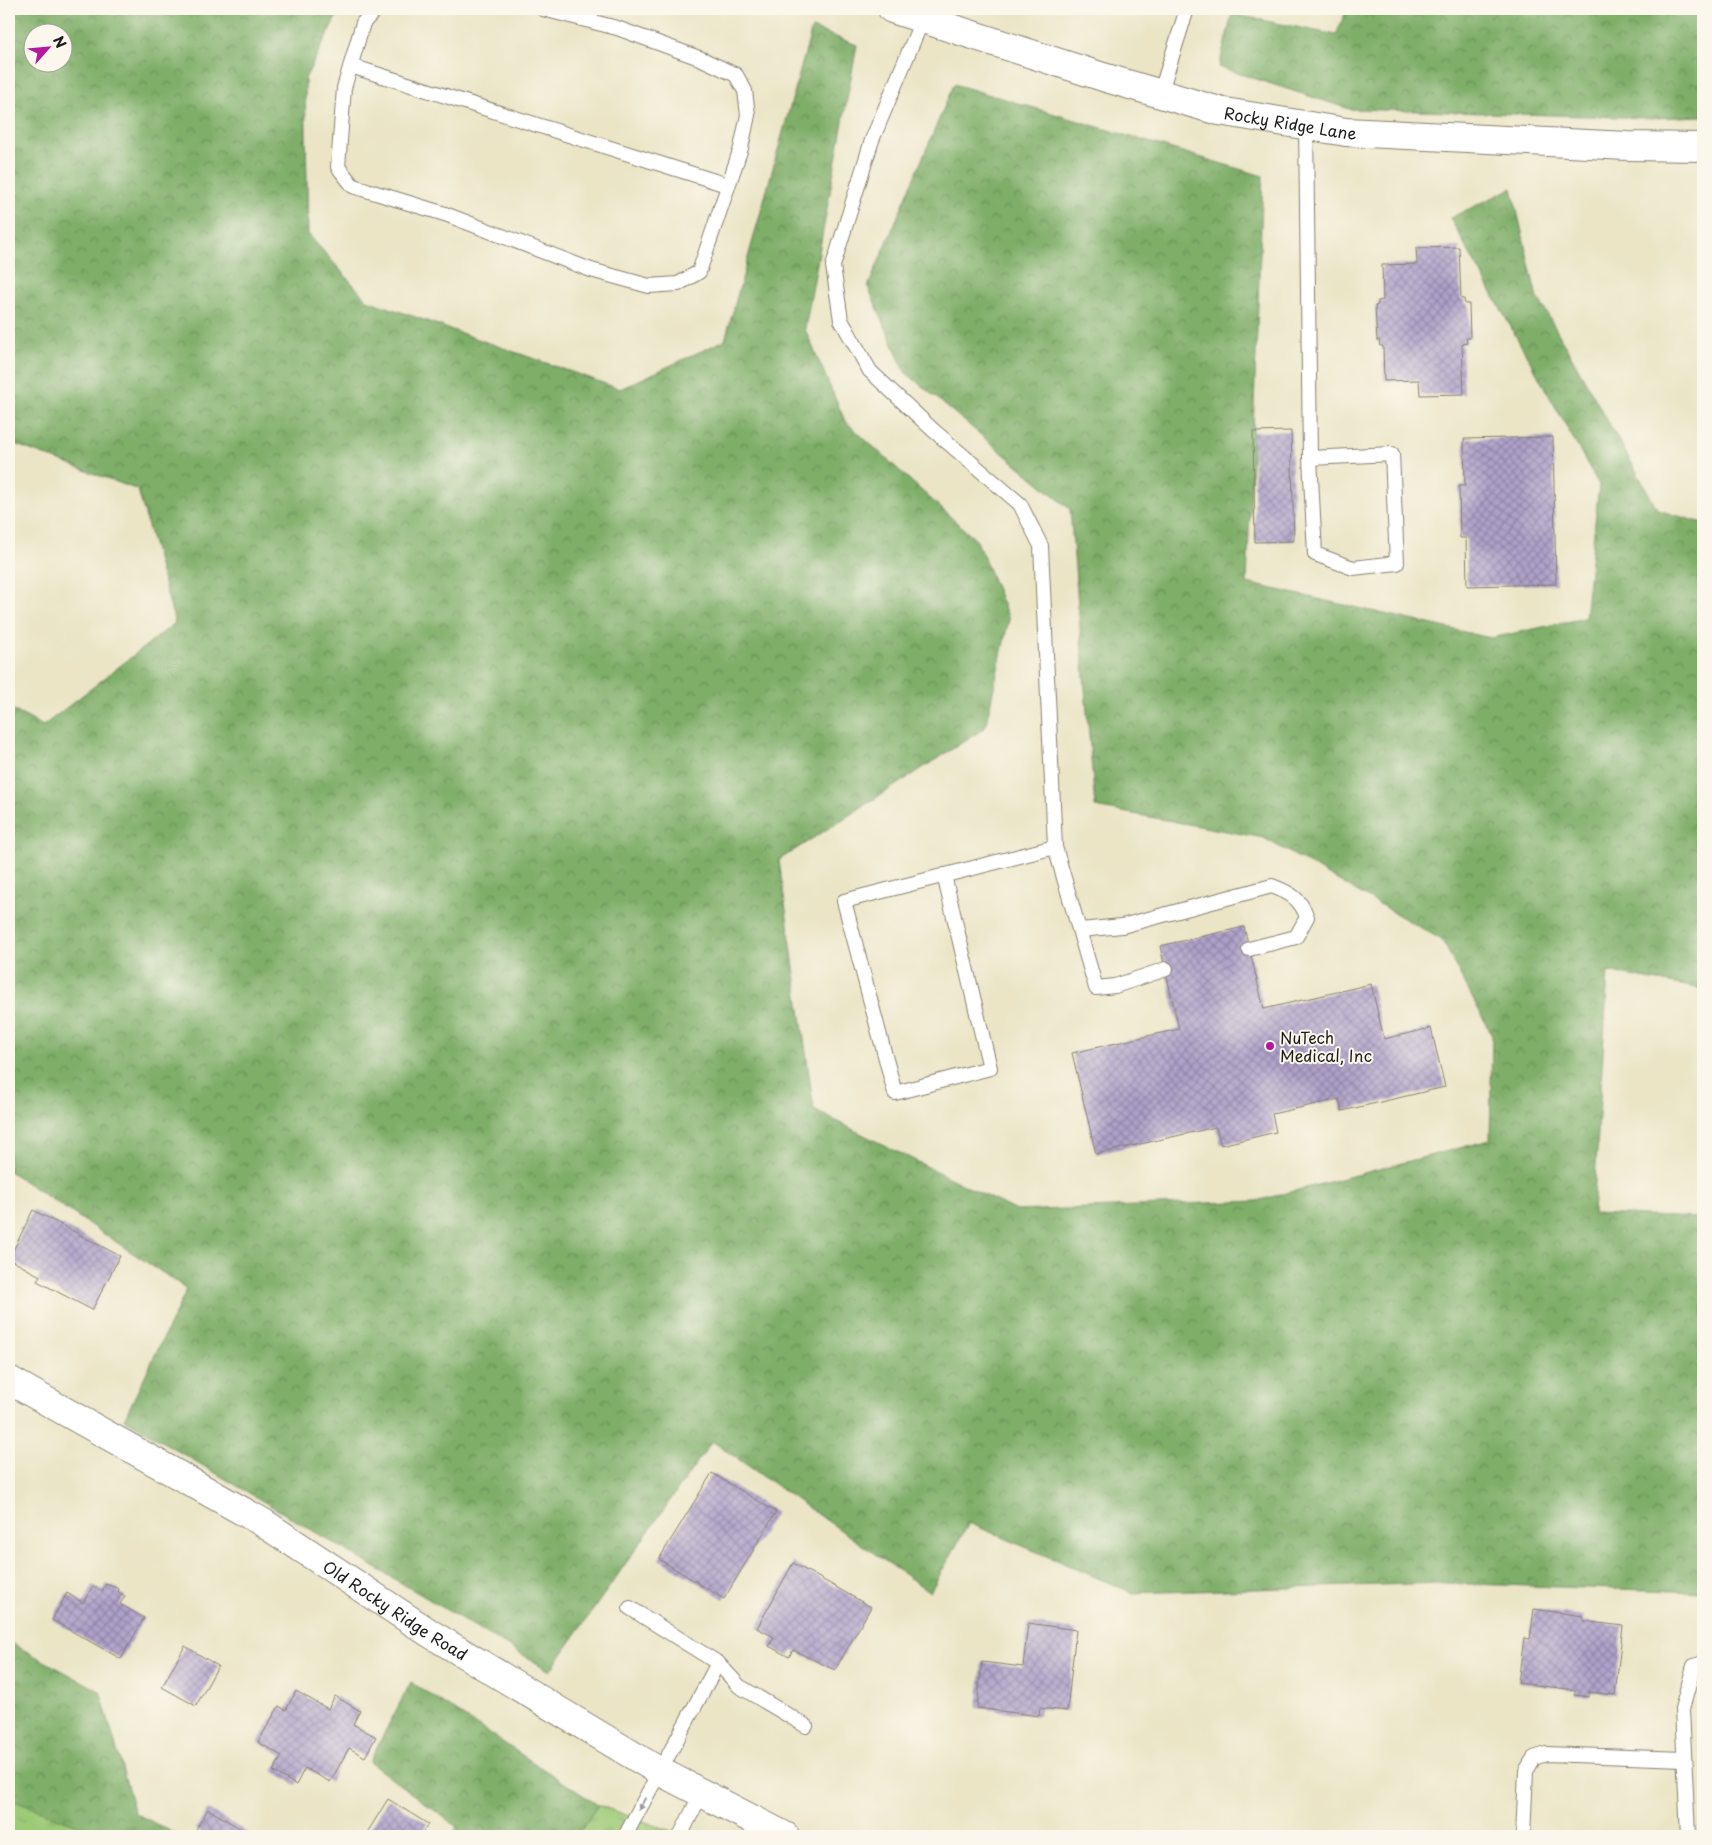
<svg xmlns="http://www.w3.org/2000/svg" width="1712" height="1845" viewBox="0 0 1712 1845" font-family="'Playpen Sans',sans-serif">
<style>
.forest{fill:url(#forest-crowns);stroke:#4d6542;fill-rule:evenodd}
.park{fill:url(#park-tufts);stroke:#5c734a}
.building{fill:url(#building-cross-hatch)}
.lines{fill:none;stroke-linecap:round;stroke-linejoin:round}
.lane-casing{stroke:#848071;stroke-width:16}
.street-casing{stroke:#848071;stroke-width:30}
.secondary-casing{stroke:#848071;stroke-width:30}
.lane{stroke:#fff;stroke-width:14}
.street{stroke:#fff;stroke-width:28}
.secondary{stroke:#fff;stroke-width:28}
.oneway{fill:#999}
.poi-dot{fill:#b5179e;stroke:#fbf7ec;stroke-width:2}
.labels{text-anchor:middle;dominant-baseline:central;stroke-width:4;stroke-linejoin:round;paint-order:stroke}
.street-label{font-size:16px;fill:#1c1c1c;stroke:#fbf7ec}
.poi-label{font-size:16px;fill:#1c1c1c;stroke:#fbf7ec;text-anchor:start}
</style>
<defs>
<pattern id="forest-crowns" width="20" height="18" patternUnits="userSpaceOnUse" patternTransform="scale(1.25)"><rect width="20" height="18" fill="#7eae68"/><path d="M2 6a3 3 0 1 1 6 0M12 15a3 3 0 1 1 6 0" fill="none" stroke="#668d55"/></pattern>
<pattern id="park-tufts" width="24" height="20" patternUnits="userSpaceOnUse" patternTransform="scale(1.25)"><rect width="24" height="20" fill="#9dca77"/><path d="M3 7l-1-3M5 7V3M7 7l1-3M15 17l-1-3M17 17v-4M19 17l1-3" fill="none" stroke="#87ad66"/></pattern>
<pattern id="building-cross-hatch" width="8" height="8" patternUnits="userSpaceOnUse" patternTransform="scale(1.25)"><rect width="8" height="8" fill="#aea1ca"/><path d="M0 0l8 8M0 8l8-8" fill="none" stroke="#8d82a3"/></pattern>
</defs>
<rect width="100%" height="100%" fill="#fbf7ec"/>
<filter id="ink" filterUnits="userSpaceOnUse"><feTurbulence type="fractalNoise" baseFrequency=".02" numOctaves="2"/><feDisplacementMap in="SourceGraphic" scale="10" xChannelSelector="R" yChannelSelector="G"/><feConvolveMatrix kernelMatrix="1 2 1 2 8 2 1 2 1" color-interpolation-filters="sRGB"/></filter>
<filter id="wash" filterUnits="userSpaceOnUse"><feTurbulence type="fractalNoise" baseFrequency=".0096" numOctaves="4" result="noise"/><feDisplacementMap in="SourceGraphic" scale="20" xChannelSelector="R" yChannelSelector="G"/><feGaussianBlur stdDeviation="1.12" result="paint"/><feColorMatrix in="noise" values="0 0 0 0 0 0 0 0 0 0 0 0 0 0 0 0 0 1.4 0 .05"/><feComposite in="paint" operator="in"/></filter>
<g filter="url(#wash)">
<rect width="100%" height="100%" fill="#ebe5c6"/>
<g class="forest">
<path d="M 9,9 L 340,9 L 305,79 L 308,234 L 367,300 L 620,389 L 725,340 L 812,28 L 857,45 L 805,329 L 845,421 L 977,541 L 1009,619 L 985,728 L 779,860 L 814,1110 L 1016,1211 L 1256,1201 L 1490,1140 L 1492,1035 L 1442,940 L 1264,838 L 1095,807 L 1070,509 L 905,372 L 868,287 L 954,84 L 1263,176 L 1247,583 L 1491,638 L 1585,618 L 1599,485 L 1450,218 L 1512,188 L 1536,294 L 1658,510 L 1703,523 L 1703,989 L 1608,972 L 1593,1214 L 1703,1218 L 1703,1592 L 1442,1583 L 1133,1593 L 969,1523 L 930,1592 L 712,1441 L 550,1671 L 124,1419 L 187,1289 L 9,1171 L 9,708 L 43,726 L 175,623 L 138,490 L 9,442 ZM 32,32 L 62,32 L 62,62 L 32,62 Z"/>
<path d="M 1347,9 L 1703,9 L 1703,116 L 1652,118 L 1349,109 L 1219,67 L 1232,14 L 1336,35 Z"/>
<path d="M 9,1642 L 100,1691 L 135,1813 L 180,1836 L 67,1836 L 9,1812 Z"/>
<path d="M 411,1682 L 598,1805 L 577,1836 L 452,1836 L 457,1827 L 369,1762 Z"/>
</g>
<g class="park">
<path d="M 9,1799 L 106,1836 L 9,1836 Z"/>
<path d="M 598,1805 L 685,1836 L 577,1836 Z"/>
</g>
<g id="blocks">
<g class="building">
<path d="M 1459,247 L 1461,299 L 1464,299 L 1465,304 L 1469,304 L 1470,338 L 1466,338 L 1467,343 L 1462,344 L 1464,394 L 1420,395 L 1419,380 L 1384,381 L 1383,346 L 1380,346 L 1379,340 L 1377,341 L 1375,306 L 1378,305 L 1378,301 L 1383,300 L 1382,265 L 1417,264 L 1416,248 Z"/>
<path d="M 1291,431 L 1294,541 L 1255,542 L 1253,432 Z"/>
<path d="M 1553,437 L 1556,584 L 1467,586 L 1466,538 L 1460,538 L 1459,486 L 1465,486 L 1464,439 Z"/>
<path d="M 1244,927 L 1264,1009 L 1371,984 L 1384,1039 L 1431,1028 L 1445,1087 L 1342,1111 L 1339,1099 L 1272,1114 L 1276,1132 L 1221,1145 L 1216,1127 L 1096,1154 L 1072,1053 L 1179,1029 L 1160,946 Z"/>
<path d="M 33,1210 L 120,1256 L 92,1310 L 37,1281 L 40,1276 L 9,1259 Z"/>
<path d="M 712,1473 L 776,1512 L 724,1599 L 659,1559 Z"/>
<path d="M 793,1563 L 871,1607 L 835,1670 L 793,1650 L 789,1657 L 769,1646 L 774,1637 L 757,1628 Z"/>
<path d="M 106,1584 L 119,1589 L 118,1592 L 125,1596 L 120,1604 L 144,1618 L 121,1659 L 52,1620 L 67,1593 L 83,1603 L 93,1586 L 102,1591 Z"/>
<path d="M 1534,1609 L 1583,1616 L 1583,1621 L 1623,1626 L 1615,1695 L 1589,1692 L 1589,1697 L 1574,1695 L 1576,1690 L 1518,1683 L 1524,1638 L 1530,1639 Z"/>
<path d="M 1028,1623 L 1076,1630 L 1067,1711 L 1040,1708 L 1039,1716 L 977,1708 L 982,1662 L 1023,1667 Z"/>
<path d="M 185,1646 L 218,1666 L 196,1706 L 162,1687 Z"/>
<path d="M 296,1691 L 328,1709 L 335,1696 L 360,1711 L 353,1724 L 376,1737 L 365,1757 L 349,1748 L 330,1782 L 305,1768 L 296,1785 L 273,1771 L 282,1756 L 258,1742 L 279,1706 L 286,1710 Z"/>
<path d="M 388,1799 L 428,1824 L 420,1836 L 365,1836 Z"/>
<path d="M 208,1809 L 251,1835 L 250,1836 L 207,1836 L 196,1829 Z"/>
</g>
</g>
</g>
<g filter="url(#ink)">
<use href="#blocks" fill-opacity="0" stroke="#848071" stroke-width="1"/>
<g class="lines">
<g class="lane-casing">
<g id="lane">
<path d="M 376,9 L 363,23 L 344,88 L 338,167 L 353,186 L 445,214 L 591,270 L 649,286 L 678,284 L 699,272 L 741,148 L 748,115 L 745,91 L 736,75 L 702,59 L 617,28 L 543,9"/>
<path d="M 923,18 L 872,140 L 833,266 L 841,320 L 870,371 L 933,430 L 1020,504 L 1041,546 L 1055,847 L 844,901 L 895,1093 L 990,1068 L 944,875"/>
<path d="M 351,66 L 727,185"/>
<path d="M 1160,94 L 1187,9"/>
<path d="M 1306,125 L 1310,458 L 1315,554 L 1353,568 L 1397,563 L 1392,454 L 1310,458"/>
<path d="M 1055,847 L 1096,988 L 1115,986 L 1166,969"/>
<path d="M 1080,930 L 1122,926 L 1272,886 C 1290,893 1300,898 1307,917 L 1296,937 L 1249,949"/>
<path d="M 630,1608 L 718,1663 L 739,1686 L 806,1726"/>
<path d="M 625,1836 L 718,1663"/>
<path d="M 680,1836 L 701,1794"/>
<path d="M 1523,1836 L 1526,1771 L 1534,1758 L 1546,1754 L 1684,1759"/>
<path d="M 1688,1836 L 1682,1709 L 1694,1666 L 1703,1663"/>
</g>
</g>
<g class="street-casing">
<g id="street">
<path id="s1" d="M 892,9 L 1103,77 L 1219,111 L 1346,132 L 1627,146 L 1703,147"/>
</g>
</g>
<g class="secondary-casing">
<g id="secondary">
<path id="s2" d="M 9,1380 L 262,1522 L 431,1634 L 659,1771 L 785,1836"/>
</g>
</g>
<use href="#lane" class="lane"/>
<use href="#street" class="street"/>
<use href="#secondary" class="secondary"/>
</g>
<defs><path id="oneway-solid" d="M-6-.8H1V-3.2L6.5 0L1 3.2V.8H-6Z" transform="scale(1.25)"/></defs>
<use class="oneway" href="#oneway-solid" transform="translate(642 1804) rotate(118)"/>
</g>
<circle class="poi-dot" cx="1270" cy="1046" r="5"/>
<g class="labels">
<g class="street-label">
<text stroke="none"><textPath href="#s1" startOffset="415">Rocky Ridge Lane</textPath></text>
<text stroke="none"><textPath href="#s2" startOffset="450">Old Rocky Ridge Road</textPath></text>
</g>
<g class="poi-label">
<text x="1280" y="1037">NuTech<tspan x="1280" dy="18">Medical, Inc</tspan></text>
</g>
</g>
<rect width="1712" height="1845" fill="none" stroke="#fbf7ec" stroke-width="30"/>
<g transform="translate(48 48) rotate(63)"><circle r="24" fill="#fbf7ec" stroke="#a29f99"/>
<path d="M0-4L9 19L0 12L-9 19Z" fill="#b5179e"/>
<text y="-8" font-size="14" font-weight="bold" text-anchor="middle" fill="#1c1c1c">N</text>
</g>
</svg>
